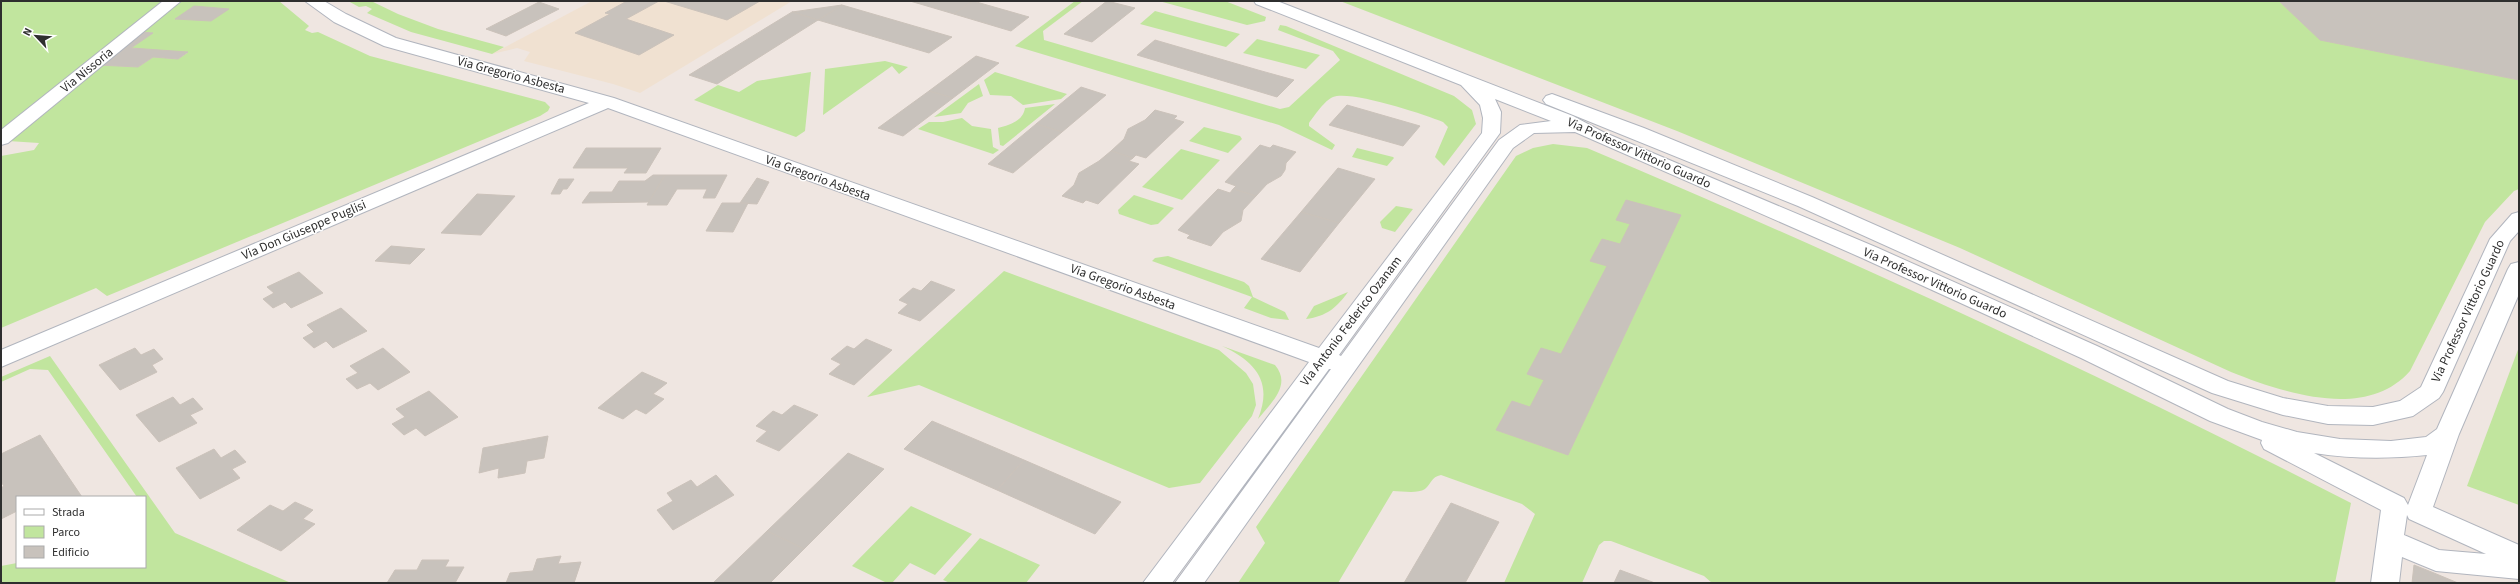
<svg xmlns="http://www.w3.org/2000/svg" width="2520" height="584" viewBox="0 0 2520 584" font-family="'Source Sans 3',sans-serif">
<style>
.education{fill:#f0e1d1}
.green{fill:#c1e59e}
.building{fill:#c8c2bc;stroke:#cbc2ba}
.lines{fill:none;stroke-linecap:round;stroke-linejoin:round}
.minor-casing{stroke:#b1b5be;stroke-width:2}
.minor{fill:#fff;fill-rule:evenodd}
.labels{text-anchor:middle;dominant-baseline:central;stroke-width:3;stroke-linejoin:round;paint-order:stroke}
.street-label{font-size:13px;fill:#2e2e2e;stroke:#fff}
</style>
<rect width="100%" height="100%" fill="#efe6e1"/>
<path class="education" d="M 592,1 L 792,1 L 640,93 L 613,84 L 524,61 L 530,52 L 517,48 L 492,54 Z"/>
<g class="green">
<path d="M 1,1 L 168,1 L 1,134 Z"/>
<path d="M 180,1 L 279,1 L 309,26 L 305,30 L 312,33 L 318,32 L 370,56 L 545,102 L 550,107 L 548,111 L 540,116 L 107,296 L 96,288 L 1,328 L 1,156 L 34,150 L 39,143 L 8,141 L 98,65 L 138,67 L 153,57 L 178,59 L 187,53 L 131,48 L 152,33 L 141,32 Z"/>
<path d="M 348,1 L 371,1 L 398,14 L 438,29 L 504,47 L 492,54 L 411,32 L 367,13 L 372,9 L 366,6 L 359,7 Z"/>
<path d="M 1075,1 L 1083,1 L 1043,31 L 1044,40 L 1280,109 L 1289,107 L 1340,60 L 1333,51 L 1278,30 L 1280,25 L 1286,26 L 1454,96 L 1472,110 L 1476,124 L 1444,166 L 1435,157 L 1448,127 L 1443,122 C 1424,114 1350,90 1333,97 C 1325,100 1314,116 1309,123 L 1309,126 L 1335,145 L 1332,150 L 1279,125 L 1015,46 Z"/>
<path d="M 1159,1 L 1225,1 L 1266,17 L 1265,21 L 1247,25 Z"/>
<path d="M 1340,1 L 2279,1 L 2321,40 L 2519,80 L 2519,189 L 2514,191 L 2485,222 L 2410,371 C 2366,421 2284,393 2231,372 L 1960,248 L 1677,131 Z"/>
<path d="M 1155,11 L 1240,34 L 1226,47 L 1140,24 Z"/>
<path d="M 1257,39 L 1320,55 L 1306,69 L 1243,53 Z"/>
<path d="M 885,61 L 908,67 L 899,74 L 892,66 L 823,115 L 825,69 Z"/>
<path d="M 811,72 L 805,131 L 796,137 L 694,100 L 718,85 L 739,92 L 757,81 Z"/>
<path d="M 995,72 L 1067,94 L 1061,99 L 1023,105 L 1011,96 L 990,95 L 984,80 Z"/>
<path d="M 979,84 L 983,96 L 968,103 L 961,113 L 934,117 Z"/>
<path d="M 1055,104 L 1003,146 L 1000,145 L 998,128 C 1010,125 1023,121 1025,108 Z"/>
<path d="M 962,118 L 972,126 L 991,129 L 993,147 L 999,150 L 993,154 L 918,129 L 929,122 L 943,122 Z"/>
<path d="M 1204,127 L 1240,136 L 1242,139 L 1228,153 L 1189,141 Z"/>
<path d="M 1553,144 L 1587,148 C 1846,257 2101,375 2351,503 L 2335,583 L 1712,583 L 1704,576 L 1611,541 L 1604,541 L 1599,545 L 1582,583 L 1504,583 L 1535,514 L 1522,504 L 1441,475 C 1431,477 1431,484 1425,489 C 1417,494 1402,491 1393,491 L 1338,583 L 1238,583 L 1265,543 L 1256,527 L 1516,156 L 1533,148 Z"/>
<path d="M 1357,148 L 1393,157 L 1394,158 L 1387,166 L 1352,157 Z"/>
<path d="M 1181,149 L 1220,160 L 1182,200 L 1142,187 Z"/>
<path d="M 1134,195 L 1174,208 L 1158,224 L 1151,225 L 1119,214 L 1118,210 Z"/>
<path d="M 1396,206 L 1413,209 L 1395,232 L 1382,228 L 1380,222 Z"/>
<path d="M 1168,256 L 1244,282 L 1249,286 L 1253,297 L 1285,312 L 1289,320 L 1271,318 L 1244,308 L 1252,297 L 1152,261 L 1155,258 Z"/>
<path d="M 1004,271 L 1219,350 L 1246,373 L 1253,384 L 1256,405 L 1252,416 L 1200,483 L 1169,488 L 919,385 L 867,397 Z"/>
<path d="M 1348,292 C 1336,308 1327,316 1306,319 L 1314,306 Z"/>
<path d="M 1222,346 L 1275,365 C 1292,385 1271,403 1258,419 C 1273,382 1256,362 1222,346 Z"/>
<path d="M 2519,347 L 2519,505 L 2467,486 Z"/>
<path d="M 50,356 L 175,533 L 291,583 L 1,583 L 1,566 L 17,563 L 17,567 L 145,567 L 145,497 L 137,497 L 48,370 L 30,369 L 1,382 L 1,377 Z"/>
<path d="M 911,506 L 972,534 L 935,575 L 910,563 L 892,583 L 887,583 L 852,566 Z"/>
<path d="M 980,538 L 1040,565 L 1026,583 L 950,583 L 943,580 Z"/>
</g>
<g class="building">
<path d="M 627,1 L 659,1 L 626,19 L 674,35 L 639,55 L 575,33 L 610,14 L 605,13 Z"/>
<path d="M 664,1 L 760,1 L 727,20 Z"/>
<path d="M 910,1 L 973,1 L 954,14 Z"/>
<path d="M 973,1 L 1029,17 L 1011,31 L 954,14 Z"/>
<path d="M 1107,1 L 1135,8 L 1092,42 L 1064,34 Z"/>
<path d="M 2279,1 L 2519,1 L 2519,80 L 2320,40 Z"/>
<path d="M 539,2 L 559,9 L 506,36 L 486,29 Z"/>
<path d="M 842,5 L 952,37 L 929,53 L 818,20 Z"/>
<path d="M 842,5 L 818,20 L 792,12 Z"/>
<path d="M 194,6 L 229,9 L 211,21 L 175,19 Z"/>
<path d="M 792,12 L 818,20 L 717,84 L 689,75 Z"/>
<path d="M 141,32 L 153,33 L 131,48 L 188,52 L 178,59 L 153,57 L 138,67 L 98,65 Z"/>
<path d="M 1155,40 L 1258,70 L 1294,80 L 1277,97 L 1137,55 Z"/>
<path d="M 976,56 L 999,63 L 953,98 L 929,91 Z"/>
<path d="M 1081,87 L 1106,95 L 1062,132 L 1036,124 Z"/>
<path d="M 929,91 L 953,98 L 903,136 L 878,128 Z"/>
<path d="M 1347,105 L 1420,126 L 1403,146 L 1329,125 Z"/>
<path d="M 1155,110 L 1177,116 L 1174,119 L 1184,122 L 1146,158 L 1136,155 L 1133,158 L 1111,151 L 1124,139 L 1128,129 L 1145,120 Z"/>
<path d="M 1036,124 L 1062,132 L 1013,173 L 988,164 Z"/>
<path d="M 1260,145 L 1270,148 L 1273,145 L 1296,152 L 1286,163 L 1285,170 L 1281,176 L 1267,184 L 1256,196 L 1233,189 L 1236,186 L 1225,182 Z"/>
<path d="M 586,148 L 661,148 L 646,173 L 624,173 L 628,168 L 573,168 Z"/>
<path d="M 1111,151 L 1133,158 L 1129,161 L 1139,164 L 1098,204 L 1086,200 L 1083,203 L 1062,196 L 1074,185 L 1079,173 L 1099,161 Z"/>
<path d="M 1338,168 L 1375,179 L 1339,223 L 1301,212 Z"/>
<path d="M 653,175 L 665,175 L 649,202 L 582,203 L 590,192 L 612,192 L 619,181 L 645,181 Z"/>
<path d="M 665,175 L 727,175 L 715,198 L 703,198 L 707,189 L 677,189 L 667,205 L 647,205 Z"/>
<path d="M 757,178 L 769,182 L 757,204 L 740,203 Z"/>
<path d="M 559,179 L 574,179 L 567,189 L 563,189 L 560,194 L 551,194 Z"/>
<path d="M 1218,189 L 1230,193 L 1233,189 L 1256,196 L 1243,210 L 1241,221 L 1223,232 L 1211,246 L 1187,238 L 1190,235 L 1178,230 Z"/>
<path d="M 477,194 L 515,196 L 481,235 L 441,233 Z"/>
<path d="M 1626,200 L 1681,215 L 1568,455 L 1496,430 L 1512,401 L 1530,407 L 1544,380 L 1527,374 L 1541,348 L 1561,354 L 1607,266 L 1590,261 L 1602,239 L 1620,244 L 1630,224 L 1616,220 Z"/>
<path d="M 722,203 L 748,203 L 733,232 L 706,231 Z"/>
<path d="M 1301,212 L 1339,223 L 1300,272 L 1261,259 Z"/>
<path d="M 391,246 L 425,249 L 410,264 L 375,261 Z"/>
<path d="M 299,272 L 323,293 L 291,308 L 285,302 L 273,308 L 263,299 L 274,293 L 267,287 Z"/>
<path d="M 931,281 L 955,290 L 920,321 L 898,313 L 908,304 L 899,300 L 913,288 L 921,291 Z"/>
<path d="M 341,308 L 367,331 L 333,348 L 326,341 L 314,348 L 303,338 L 314,332 L 307,325 Z"/>
<path d="M 866,339 L 892,350 L 854,385 L 829,374 L 841,364 L 831,359 L 847,346 L 854,349 Z"/>
<path d="M 135,348 L 141,355 L 154,349 L 163,359 L 152,365 L 157,372 L 120,390 L 99,365 Z"/>
<path d="M 383,348 L 410,372 L 378,390 L 370,383 L 357,389 L 346,379 L 358,373 L 350,366 Z"/>
<path d="M 642,372 L 667,383 L 653,394 L 664,399 L 646,414 L 636,409 L 623,419 L 598,408 Z"/>
<path d="M 429,391 L 458,417 L 425,436 L 416,428 L 404,435 L 392,424 L 405,417 L 396,409 Z"/>
<path d="M 173,397 L 180,405 L 193,398 L 203,409 L 190,415 L 197,423 L 159,442 L 136,415 Z"/>
<path d="M 794,405 L 818,415 L 779,451 L 756,441 L 767,431 L 756,426 L 773,411 L 782,415 Z"/>
<path d="M 932,421 L 1024,460 L 997,490 L 904,449 Z"/>
<path d="M 40,435 L 82,497 L 17,497 L 17,511 L 1,519 L 1,488 L 4,486 L 1,482 L 1,454 Z"/>
<path d="M 548,436 L 544,458 L 527,461 L 525,473 L 498,478 L 499,468 L 479,473 L 483,448 Z"/>
<path d="M 214,449 L 221,458 L 235,450 L 246,462 L 232,469 L 240,478 L 200,499 L 176,468 Z"/>
<path d="M 848,453 L 884,469 L 804,549 L 767,531 Z"/>
<path d="M 1024,460 L 1121,502 L 1095,534 L 997,490 Z"/>
<path d="M 716,475 L 734,495 L 673,530 L 657,510 L 673,501 L 667,493 L 691,480 L 697,487 Z"/>
<path d="M 295,502 L 313,510 L 303,519 L 315,524 L 281,551 L 237,530 L 270,505 L 283,511 Z"/>
<path d="M 1451,503 L 1499,522 L 1465,583 L 1404,583 Z"/>
<path d="M 767,531 L 804,549 L 770,583 L 713,583 Z"/>
<path d="M 561,556 L 558,564 L 581,562 L 574,583 L 506,583 L 510,573 L 533,571 L 537,559 Z"/>
<path d="M 422,560 L 449,560 L 445,567 L 464,567 L 455,583 L 387,583 L 395,570 L 417,570 Z"/>
<path d="M 2414,565 L 2434,573 L 2458,583 L 2412,583 Z"/>
<path d="M 1620,570 L 1655,583 L 1614,583 Z"/>
</g>
<g class="lines">
<g class="minor-casing">
<g id="minor">
<path d="M 163,1 L 181,1 L 8,143 L 1,145 L 1,130 Z"/>
<path d="M 305,1 L 324,1 L 346,14 L 396,38 L 614,98 L 1319,348 L 1482,133 L 1483,118 L 1480,105 L 1461,85 L 1256,4 L 1254,1 L 1277,1 L 1573,116 L 1603,132 L 1878,248 L 2097,346 L 2228,409 L 2262,422 L 2297,432 L 2340,439 L 2391,441 L 2426,437 L 2437,429 L 2508,269 L 2511,264 L 2519,262 L 2519,294 L 2459,434 L 2433,507 L 2519,545 L 2519,579 L 2436,571 L 2402,557 L 2399,583 L 2371,583 L 2381,510 L 2264,449 L 2261,443 L 2262,440 L 2210,421 L 2081,358 L 1862,258 L 1575,132 L 1534,133 L 1513,148 L 1204,583 L 1175,583 L 1331,369 L 1329,369 L 1172,583 L 1143,583 L 1309,362 L 608,108 L 1,367 L 1,350 L 589,103 L 384,46 L 334,22 ZM 1495,99 L 1551,121 L 1520,125 L 1499,140 L 1341,356 L 1339,355 L 1500,133 L 1501,112 ZM 2314,453 C 2352,459 2389,459 2427,455 L 2408,505 L 2404,498 ZM 2407,515 L 2409,519 L 2486,554 L 2439,550 L 2404,535 Z"/>
<path d="M 1552,94 L 1644,128 L 1812,197 L 2228,381 L 2283,398 L 2328,406 L 2373,407 L 2400,401 L 2421,387 L 2490,239 L 2512,214 L 2519,212 L 2519,231 L 2510,241 L 2443,392 L 2439,398 L 2413,416 L 2373,425 L 2328,424 L 2283,415 L 2212,393 L 1798,206 L 1546,104 L 1543,100 L 1546,96 Z"/>
</g>
</g>
<use href="#minor" class="minor"/>
</g>
<g class="labels">
<g class="street-label">
<text transform="translate(87 70) rotate(-39)">Via Nissoria</text>
<text transform="translate(511 75) rotate(15)">Via Gregorio Asbesta</text>
<text transform="translate(1639 153) rotate(24)">Via Professor Vittorio Guardo</text>
<text transform="translate(818 178) rotate(20)">Via Gregorio Asbesta</text>
<text transform="translate(304 230) rotate(-23)">Via Don Giuseppe Puglisi</text>
<text transform="translate(1935 283) rotate(24)">Via Professor Vittorio Guardo</text>
<text transform="translate(1123 287) rotate(20)">Via Gregorio Asbesta</text>
<text transform="translate(2468 311) rotate(-65)">Via Professor Vittorio Guardo</text>
<text transform="translate(1351 321) rotate(-53)">Via Antonio Federico Ozanam</text>
</g>
</g>
<rect width="2520" height="584" fill="none" stroke="#2e2e2e" stroke-width="4"/>
<rect x="16" y="496" width="130" height="72" fill="#ffffff" stroke="#ababab"/>
<rect x="24" y="509" width="20" height="6" fill="#ffffff" stroke="#ababab"/>
<text x="52" y="516" font-size="12" fill="#2e2e2e">Strada</text>
<rect x="24" y="526" width="20" height="12" fill="#c1e59e" stroke="#ababab"/>
<text x="52" y="536" font-size="12" fill="#2e2e2e">Parco</text>
<rect x="24" y="546" width="20" height="12" fill="#c8c2bc" stroke="#ababab"/>
<text x="52" y="556" font-size="12" fill="#2e2e2e">Edificio</text>
<g transform="translate(36 36) rotate(296)" stroke="#ffffff" stroke-width="3" paint-order="stroke">
<path d="M0-3L7 15L0 10L-7 15Z" fill="#2e2e2e"/>
<text y="-6" font-size="11" font-weight="bold" text-anchor="middle" fill="#2e2e2e">N</text>
</g>
</svg>
